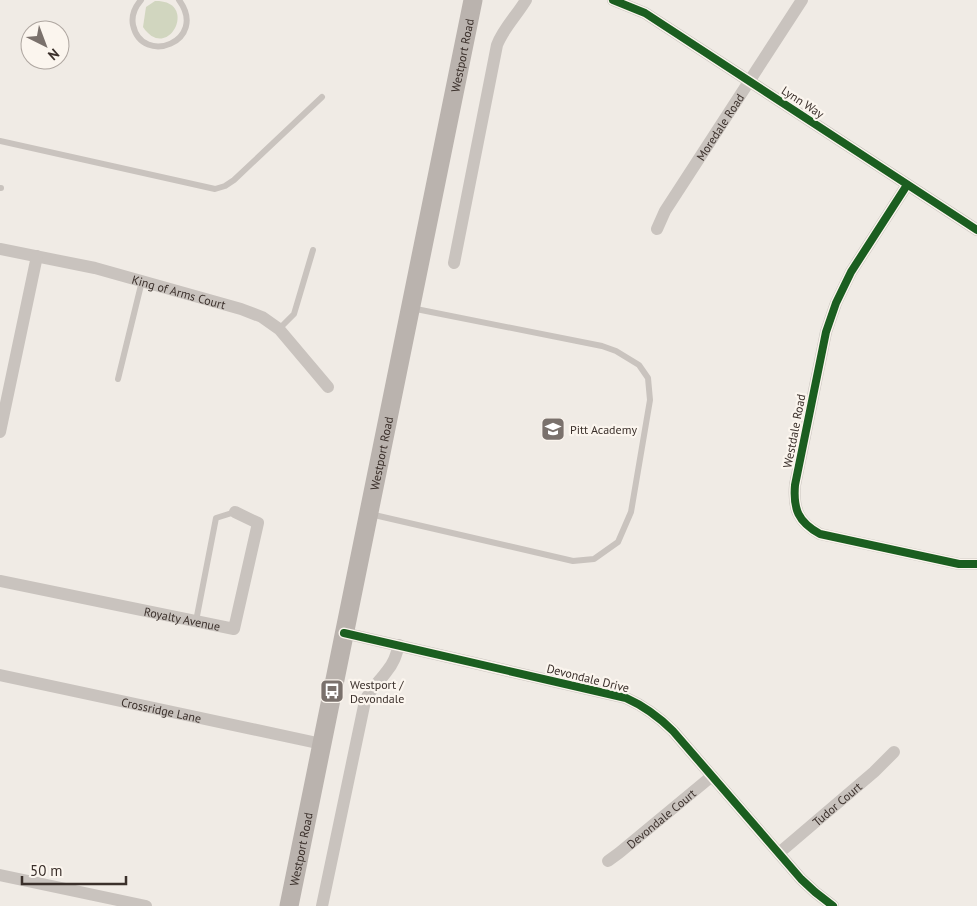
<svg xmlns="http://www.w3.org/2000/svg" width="977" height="906" viewBox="0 0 977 906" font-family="'PT Sans',sans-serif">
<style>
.green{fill:#d1d6bf}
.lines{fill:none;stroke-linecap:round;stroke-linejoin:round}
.lane{stroke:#c9c3be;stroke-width:6}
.street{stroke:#c9c3be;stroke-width:12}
.secondary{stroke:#bab3ae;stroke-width:19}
.cycleway-casing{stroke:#fbf5ee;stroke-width:11}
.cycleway{stroke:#1b5e20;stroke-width:8}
.labels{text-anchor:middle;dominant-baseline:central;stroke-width:4.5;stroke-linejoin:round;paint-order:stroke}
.street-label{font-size:12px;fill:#3b302b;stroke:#fbf5ee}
.poi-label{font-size:12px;fill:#3b302b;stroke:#fbf5ee;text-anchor:start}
</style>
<rect width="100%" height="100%" fill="#f0ebe5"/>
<path class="green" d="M 155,1 C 200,0 168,64 143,27 L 146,7 Z"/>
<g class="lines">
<g class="lane">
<path d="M 141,0 C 135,7 131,15 133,25 C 142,67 209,41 179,0"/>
<path d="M 0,141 L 215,189 L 225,186 L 234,180 L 322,97"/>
<path d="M 0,188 L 1,188"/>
<path d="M 279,329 L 294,314 L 313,250"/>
<path d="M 118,379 L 142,281"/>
<path d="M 370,514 L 573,561 L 594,559 L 618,542 L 631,512 L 650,400 L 648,378 L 639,365 L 616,351 L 602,346 L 411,308"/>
<path d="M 196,621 L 216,518 L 235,512"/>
</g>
<g class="street">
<path d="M 613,0 L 645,13 L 977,230"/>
<path d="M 907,185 L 851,272 L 836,303 L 826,332 L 795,485 C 793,509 798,522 820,534 L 959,564 L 977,564"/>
<path id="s1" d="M 657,229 L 665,211 L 802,0"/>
<path id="s2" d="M 0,249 L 95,268 L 241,309 L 262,317 L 279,329 L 328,387"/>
<path d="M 454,263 L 497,45 C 503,29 517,15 526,0"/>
<path d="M 0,432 L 37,256"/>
<path id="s3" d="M 0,581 L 234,629 L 258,523 L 235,512"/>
<path d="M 344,633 L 626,698 C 644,706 659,717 673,731 L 801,879 L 815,892 L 833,906"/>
<path id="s4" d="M 0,675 L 322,744"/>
<path id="s5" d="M 779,853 L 874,772 L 894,752"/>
<path id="s6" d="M 608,861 L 619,853 L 712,776"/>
<path d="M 0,875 L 146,906"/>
<path d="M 322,906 L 365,701 C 370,689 380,681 387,671 C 394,663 396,655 399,645"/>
</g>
<path class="secondary" id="s7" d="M 289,906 L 473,0"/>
<g class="cycleway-casing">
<g id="cycleway">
<path d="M 613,0 L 645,13 L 977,230"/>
<path d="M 907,185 L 851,272 L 836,303 L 826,332 L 795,485 C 793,509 798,522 820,534 L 959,564 L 977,564"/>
<path d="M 344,633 L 626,698 C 644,706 659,717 673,731 L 801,879 L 815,892 L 833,906"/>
</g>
</g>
<use href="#cycleway" class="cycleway"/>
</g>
<defs>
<g id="school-square" transform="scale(1.25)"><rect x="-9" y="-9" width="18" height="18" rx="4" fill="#7a716c" stroke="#fbf5ee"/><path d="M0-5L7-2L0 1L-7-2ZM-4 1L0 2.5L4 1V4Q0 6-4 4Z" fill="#fff"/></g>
<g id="bus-square" transform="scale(1.25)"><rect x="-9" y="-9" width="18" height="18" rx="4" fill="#7a716c" stroke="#fbf5ee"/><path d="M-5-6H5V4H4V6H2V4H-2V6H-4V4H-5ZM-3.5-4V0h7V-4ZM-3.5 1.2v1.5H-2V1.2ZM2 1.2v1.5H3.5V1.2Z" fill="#fff"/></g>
</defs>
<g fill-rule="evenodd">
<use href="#school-square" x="553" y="429"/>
<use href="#bus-square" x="332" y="691"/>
</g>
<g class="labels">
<g class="street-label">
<text stroke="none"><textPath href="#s7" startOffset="868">Westport Road</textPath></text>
<text transform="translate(803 102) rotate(33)">Lynn Way</text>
<text stroke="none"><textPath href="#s1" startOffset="120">Moredale Road</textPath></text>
<text stroke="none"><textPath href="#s2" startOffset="184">King of Arms Court</textPath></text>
<text transform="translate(794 431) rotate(-79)">Westdale Road</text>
<text stroke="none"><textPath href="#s7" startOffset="462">Westport Road</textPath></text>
<text stroke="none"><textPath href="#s3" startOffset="186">Royalty Avenue</textPath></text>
<text transform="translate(588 678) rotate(14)">Devondale Drive</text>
<text stroke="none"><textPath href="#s4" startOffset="165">Crossridge Lane</textPath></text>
<text stroke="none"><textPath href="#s5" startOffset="76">Tudor Court</textPath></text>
<text stroke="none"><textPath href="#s6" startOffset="68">Devondale Court</textPath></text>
<text stroke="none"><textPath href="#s7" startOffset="58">Westport Road</textPath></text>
</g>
<g class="poi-label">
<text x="570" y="429">Pitt Academy</text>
<text x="350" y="684">Westport /<tspan x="350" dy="14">Devondale</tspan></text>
</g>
</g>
<g transform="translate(45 45) rotate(138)"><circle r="24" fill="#fbf5ee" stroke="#aea6a0"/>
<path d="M0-4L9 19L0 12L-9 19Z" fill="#7a716c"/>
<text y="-8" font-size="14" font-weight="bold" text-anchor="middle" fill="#3b302b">N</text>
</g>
<path d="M22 876v8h104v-8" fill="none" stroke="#3b302b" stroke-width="2.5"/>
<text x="30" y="876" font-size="15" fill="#3b302b" stroke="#fbf5ee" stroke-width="4" paint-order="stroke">50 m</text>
</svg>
